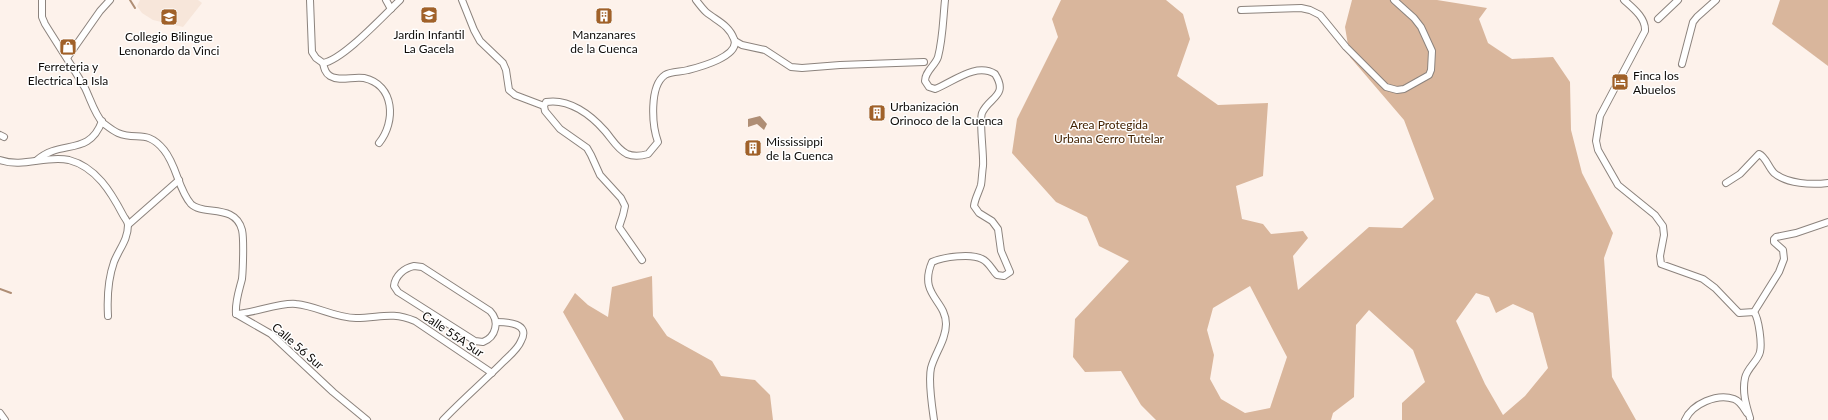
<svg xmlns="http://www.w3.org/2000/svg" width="1828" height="420" viewBox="0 0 1828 420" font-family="Lato,sans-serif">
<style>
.built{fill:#f7e6da}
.forest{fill:#d9b69c;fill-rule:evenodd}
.water{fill:#af8e75}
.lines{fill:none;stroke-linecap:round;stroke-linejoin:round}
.stream{stroke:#af8e75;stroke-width:2}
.street-casing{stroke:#8c837d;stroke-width:8}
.street{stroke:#fff;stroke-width:6}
.labels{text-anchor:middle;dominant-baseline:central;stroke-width:3;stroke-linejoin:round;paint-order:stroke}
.poi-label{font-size:12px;fill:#0e0b08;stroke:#fff}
.park-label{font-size:12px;fill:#442302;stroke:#fff}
.street-label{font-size:12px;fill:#0e0b08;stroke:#fff}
</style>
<rect width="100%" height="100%" fill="#fdf2eb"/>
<path class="built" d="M 140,0 L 198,0 L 202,3 L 183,27 L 153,20 L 142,13 L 137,6 Z"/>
<g class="forest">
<path d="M 1061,0 L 1166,0 L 1183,14 L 1190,39 L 1177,76 L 1218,105 L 1268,103 L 1263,176 L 1236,186 L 1242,219 L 1263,224 L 1271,234 L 1303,231 L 1308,238 L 1293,256 L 1298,290 L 1369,227 L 1402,228 L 1434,199 L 1404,120 L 1350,57 L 1345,27 L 1352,0 L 1437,0 L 1487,8 L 1479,19 L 1488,43 L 1512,59 L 1553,57 L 1570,82 L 1571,130 L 1582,173 L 1613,233 L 1604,258 L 1612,377 L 1636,420 L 1402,420 L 1402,403 L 1425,382 L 1413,350 L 1369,310 L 1356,325 L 1354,397 L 1333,413 L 1331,420 L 1156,420 L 1141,405 L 1121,371 L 1085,372 L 1073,357 L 1075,319 L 1129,261 L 1099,246 L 1087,217 L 1056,202 L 1012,153 L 1017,119 L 1058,37 L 1052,19 ZM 1250,286 L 1287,357 L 1270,408 L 1245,413 L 1221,399 L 1210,379 L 1214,355 L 1207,330 L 1213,308 ZM 1476,293 L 1489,297 L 1496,313 L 1513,304 L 1533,313 L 1548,368 L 1525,396 L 1503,415 L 1485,384 L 1456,321 Z"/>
<path d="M 1780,0 L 1828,0 L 1828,66 L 1772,24 Z"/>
<path d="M 652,276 L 653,316 L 667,336 L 712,361 L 721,376 L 755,380 L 770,395 L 773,420 L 624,420 L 563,312 L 575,293 L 588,305 L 608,317 L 612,287 Z"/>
</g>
<path class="water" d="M 760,116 L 767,124 L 764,130 L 757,124 L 748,127 L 748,119 Z"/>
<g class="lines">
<g class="stream">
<path d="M 130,0 L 135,8"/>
<path d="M 0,289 L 11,293"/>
</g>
<g class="street-casing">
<g id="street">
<path d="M 42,0 L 42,17 L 45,24 C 58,45 72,66 85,88 C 90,98 95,115 103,123 C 107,126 113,131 118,133 C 137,141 147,129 164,150 C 177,166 178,189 191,204 C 203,216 235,203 242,230 C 244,239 243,269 242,279 C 239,291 235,301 236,314 L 271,334 L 333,392 L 367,420"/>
<path d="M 310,0 L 312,52 L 316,58 L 323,63 C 343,60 384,15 400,0"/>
<path d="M 386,0 L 391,9"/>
<path d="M 462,0 L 474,30 L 480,41 L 503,63 L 506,70 L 509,90 L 515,95 L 544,106"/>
<path d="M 1624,0 C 1633,8 1646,18 1645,31 L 1600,116 L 1596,141 L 1598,150 L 1618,185 L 1655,215 L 1663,226 L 1664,235 L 1660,256 L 1661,264 L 1703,279 L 1715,288 L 1739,313 L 1754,312 L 1779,272 L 1784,259 L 1783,250 L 1774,242 L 1774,239 L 1776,237 L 1796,233 L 1828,222"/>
<path d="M 1241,10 L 1301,8 L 1310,10 L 1320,15 L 1346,47 L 1386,87 L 1397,90 L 1404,89 L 1429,75 L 1431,70 L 1432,51 L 1421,27 L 1414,18 L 1394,0"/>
<path d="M 1658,19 L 1678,0"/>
<path d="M 735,41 L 742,45 L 765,50 L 791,67 L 802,68 L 840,65 L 924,62"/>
<path d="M 67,58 L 100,11 L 110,0"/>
<path d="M 323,63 C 324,68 325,73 330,76 C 340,82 353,76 364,78 C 395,85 396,122 379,143"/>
<path d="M 1682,64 L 1693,22 L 1697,17 L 1716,0"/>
<path d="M 0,135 L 4,137"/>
<path d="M 0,160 C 23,168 46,155 69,160 C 96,167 111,192 123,215 C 125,219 128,221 128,225 C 128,240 119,249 114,262 C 108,279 107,298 108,316"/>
<path d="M 37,160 C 61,139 89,157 102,121"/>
<path d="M 1726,183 L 1740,174 L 1759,154 C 1766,157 1768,167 1774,173 C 1787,184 1812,185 1828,183"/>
<path d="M 129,224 L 179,180"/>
<path d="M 642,260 L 619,227 L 623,215 L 625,206 L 621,198 L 600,175 L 591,155 L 587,148 L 560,129 L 545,111 L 544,106 L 546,102 C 569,98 591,115 605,131 C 612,139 617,149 627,154 C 634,157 641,156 648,154 L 658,142 C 652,126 649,86 665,75 C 671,71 681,72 688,70 C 700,67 741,56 734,39 C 729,25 717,21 706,12 C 702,8 699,4 696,0"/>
<path d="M 414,266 L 422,267 L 490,311 C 500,321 496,337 483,342 L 475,341 L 398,292 L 394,286 C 395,276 404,268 414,266 Z"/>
<path d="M 236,314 C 254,313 281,302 296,304 C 317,306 335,318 356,318 C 380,318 391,311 415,321 L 492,373"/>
<path d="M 0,413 L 5,420"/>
<path d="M 1750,418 C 1746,405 1742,392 1745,378 C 1747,368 1758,361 1760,352 C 1762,344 1759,319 1754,312"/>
<path d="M 443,420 C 462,400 483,382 503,362 C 509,356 518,349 521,341 C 531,323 507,322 496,322"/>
<path d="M 934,420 C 932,406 928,381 931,368 C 935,353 946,340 946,324 C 946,300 918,295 932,262 C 943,257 971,253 982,259 C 989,262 992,270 997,275 L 1004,276 L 1010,272 L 1001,251 L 998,229 L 992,221 L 979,213 L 974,206 C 975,198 979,192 981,185 C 982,179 982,172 983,166 C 984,155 979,121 982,113 C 989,97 1009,96 995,74 C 976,62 953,82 935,89 L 929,87 L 925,81 C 925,71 935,66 938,57 C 943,38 943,19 945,0"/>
<path d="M 1685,420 C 1692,404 1717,393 1734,399 C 1740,401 1743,407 1747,413"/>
</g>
</g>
<use href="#street" class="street"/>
</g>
<defs>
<g id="school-square" transform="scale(0.9)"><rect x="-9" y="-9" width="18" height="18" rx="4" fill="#a06129" stroke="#fff"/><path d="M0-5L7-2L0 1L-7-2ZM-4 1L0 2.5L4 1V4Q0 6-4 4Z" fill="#fff"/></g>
<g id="building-square" transform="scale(0.9)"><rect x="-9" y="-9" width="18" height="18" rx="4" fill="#a06129" stroke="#fff"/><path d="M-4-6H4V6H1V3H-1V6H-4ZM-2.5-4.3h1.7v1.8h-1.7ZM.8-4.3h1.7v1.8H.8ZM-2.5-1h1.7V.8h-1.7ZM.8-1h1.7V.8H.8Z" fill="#fff"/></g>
<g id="shop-square" transform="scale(0.9)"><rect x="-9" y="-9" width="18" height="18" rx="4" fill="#a06129" stroke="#fff"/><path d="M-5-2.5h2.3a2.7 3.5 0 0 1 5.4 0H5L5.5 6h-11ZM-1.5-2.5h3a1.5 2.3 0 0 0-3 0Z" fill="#fff"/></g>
<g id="hotel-square" transform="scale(0.9)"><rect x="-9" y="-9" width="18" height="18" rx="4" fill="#a06129" stroke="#fff"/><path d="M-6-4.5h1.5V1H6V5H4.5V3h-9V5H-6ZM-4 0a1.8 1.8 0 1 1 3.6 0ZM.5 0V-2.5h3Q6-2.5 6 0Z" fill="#fff"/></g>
</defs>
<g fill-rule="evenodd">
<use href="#school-square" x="429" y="15"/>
<use href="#building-square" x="604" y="16"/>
<use href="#school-square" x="169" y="17"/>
<use href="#shop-square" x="68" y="47"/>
<use href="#hotel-square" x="1620" y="82"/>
<use href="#building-square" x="877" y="113"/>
<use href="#building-square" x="753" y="148"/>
</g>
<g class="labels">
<g class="poi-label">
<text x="429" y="34">Jardin Infantil<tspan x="429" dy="14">La Gacela</tspan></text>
<text x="604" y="34">Manzanares<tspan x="604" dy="14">de la Cuenca</tspan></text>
<text x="169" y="36">Collegio Bilingue<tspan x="169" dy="14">Lenonardo da Vinci</tspan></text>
<text x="68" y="66">Ferreteria y<tspan x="68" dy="14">Electrica La Isla</tspan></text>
<text x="1633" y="75" text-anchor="start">Finca los<tspan x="1633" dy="14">Abuelos</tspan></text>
<text x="890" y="106" text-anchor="start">Urbanización<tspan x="890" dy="14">Orinoco de la Cuenca</tspan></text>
<text x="766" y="141" text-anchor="start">Mississippi<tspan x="766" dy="14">de la Cuenca</tspan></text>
</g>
<g class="park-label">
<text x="1109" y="124">Area Protegida<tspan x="1109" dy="14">Urbana Cerro Tutelar</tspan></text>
</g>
<g class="street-label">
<text transform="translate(453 334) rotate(34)">Calle 55A Sur</text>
<text transform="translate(298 346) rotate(41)">Calle 56 Sur</text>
</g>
</g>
</svg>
